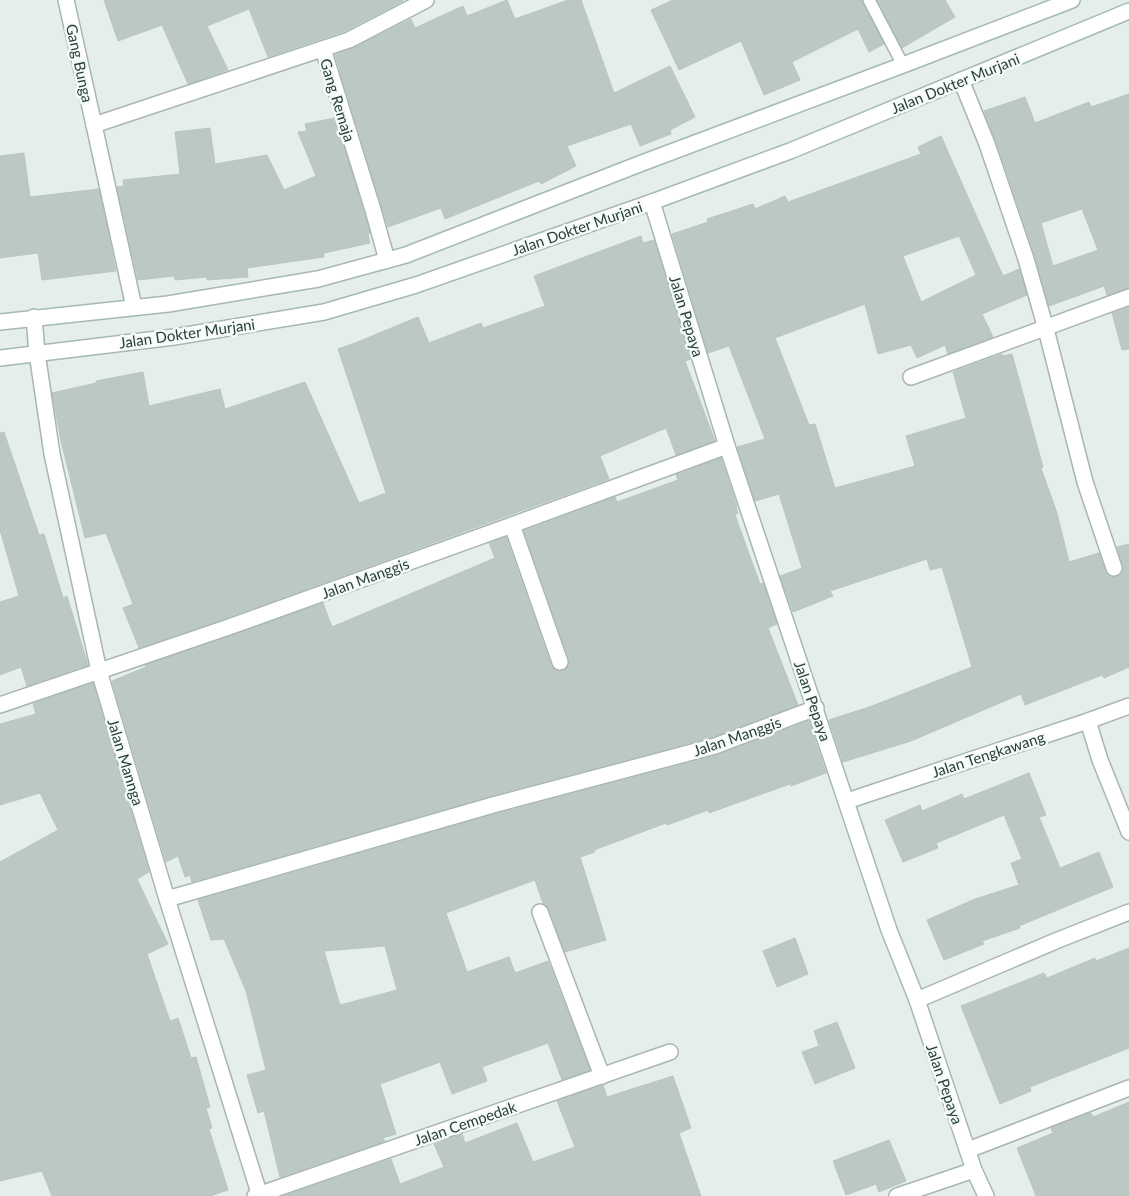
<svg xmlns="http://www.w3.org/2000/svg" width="1129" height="1196" viewBox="0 0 1129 1196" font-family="Lato,sans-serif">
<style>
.building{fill:#bbc8c3;stroke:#b8c7c1;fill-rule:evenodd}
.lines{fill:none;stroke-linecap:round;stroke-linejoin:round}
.lane-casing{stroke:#a8b6b1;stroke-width:14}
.street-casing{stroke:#a8b6b1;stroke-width:18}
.secondary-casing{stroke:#a4b9b1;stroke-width:18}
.lane{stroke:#fff;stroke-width:11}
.street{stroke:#fff;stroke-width:15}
.secondary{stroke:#fff;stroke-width:15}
.labels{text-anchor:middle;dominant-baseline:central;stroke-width:5;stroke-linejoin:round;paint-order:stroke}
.street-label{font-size:15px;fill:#253f38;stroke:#f6faf8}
</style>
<rect width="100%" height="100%" fill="#e5eeea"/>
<g class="building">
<path d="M 104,0 L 403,0 L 403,1 L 345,31 L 268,57 L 249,9 L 207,26 L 228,70 L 188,84 L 162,25 L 118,41 Z"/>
<path d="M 507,0 L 515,19 L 568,0 L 581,0 L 614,93 L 670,66 L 695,117 L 670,130 L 671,134 L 640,146 L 631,124 L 567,146 L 576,166 L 541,184 L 539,181 L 445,219 L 441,208 L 388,227 L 335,55 L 353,48 L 411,19 L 415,28 L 463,6 L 467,16 Z"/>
<path d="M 673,0 L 862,0 L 884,44 L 869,52 L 858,29 L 792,62 L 800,80 L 764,95 L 741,41 L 679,70 L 651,10 Z"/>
<path d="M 877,0 L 945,0 L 955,17 L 902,48 Z"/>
<path d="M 1129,94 L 1129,288 L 1107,295 L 1104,286 L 1049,306 L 1035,256 L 996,141 L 984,111 L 1025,97 L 1035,123 L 1089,102 L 1091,107 ZM 1082,209 L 1098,250 L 1053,266 L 1041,223 Z"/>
<path d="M 335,118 L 364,213 L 370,233 L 368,234 L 370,243 L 324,253 L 324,257 L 247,268 L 248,277 L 207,280 L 207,277 L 175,280 L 174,276 L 138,280 L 117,187 L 124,186 L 123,180 L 180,174 L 175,132 L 210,128 L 215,164 L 267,155 L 284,190 L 316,176 L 298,132 L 307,131 L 305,124 Z"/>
<path d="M 941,136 L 1003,276 L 1019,269 L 1027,295 L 982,314 L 993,337 L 948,354 L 945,345 L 917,358 L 911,345 L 878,354 L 865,304 L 775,338 L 809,425 L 815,424 L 835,488 L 915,466 L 906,436 L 966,418 L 953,372 L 1002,354 L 1003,356 L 1012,354 L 1043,467 L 1041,468 L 1057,513 L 1069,562 L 1099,553 L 1107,575 L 1112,577 L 1117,577 L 1121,574 L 1123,569 L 1117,547 L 1129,544 L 1129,667 L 1104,678 L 1102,675 L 1025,705 L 1021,694 L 911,741 L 843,762 L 829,720 L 872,706 L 972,667 L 942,567 L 930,570 L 927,559 L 830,591 L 833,596 L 793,612 L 780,576 L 802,568 L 779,494 L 755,501 L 737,447 L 765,439 L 729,346 L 708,353 L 672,234 L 708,222 L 707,219 L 753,204 L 755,209 L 785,196 L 788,202 L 921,154 L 918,147 ZM 959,236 L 976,275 L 921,302 L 903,256 Z"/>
<path d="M 24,153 L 30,197 L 99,189 L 116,271 L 42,280 L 38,253 L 0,258 L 0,156 Z"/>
<path d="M 641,236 L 643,243 L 654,240 L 691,359 L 685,361 L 715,441 L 676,455 L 666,428 L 600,456 L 609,479 L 223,619 L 139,648 L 123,608 L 133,604 L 106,533 L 85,538 L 61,441 L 52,393 L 96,383 L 96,381 L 143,372 L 149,406 L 220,389 L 225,409 L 305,382 L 359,503 L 386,493 L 338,349 L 355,343 L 418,317 L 429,343 L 481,323 L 483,328 L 545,306 L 534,276 Z"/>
<path d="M 1129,307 L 1129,349 L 1122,350 L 1112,313 Z"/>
<path d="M 4,432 L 39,535 L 44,534 L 63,598 L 67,596 L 88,665 L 27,686 L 21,667 L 0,675 L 0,602 L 19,596 L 0,530 L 0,433 Z"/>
<path d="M 721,458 L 737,507 L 736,507 L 738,513 L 735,515 L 760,584 L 763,583 L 777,624 L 768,628 L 798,705 L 712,737 L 490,796 L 192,882 L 190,875 L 185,877 L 178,856 L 166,862 L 112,681 L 146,667 L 145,665 L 323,603 L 332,627 L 495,558 L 489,543 L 506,537 L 551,665 L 558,671 L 564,671 L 569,664 L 569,659 L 524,531 L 615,497 L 617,502 L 678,480 L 676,475 Z"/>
<path d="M 93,683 L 149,872 L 137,879 L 168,944 L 147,954 L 170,1021 L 178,1018 L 191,1058 L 196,1057 L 210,1107 L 206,1108 L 212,1128 L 209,1129 L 228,1190 L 210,1196 L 52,1196 L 42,1171 L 0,1181 L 0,862 L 58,830 L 40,793 L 0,805 L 0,724 L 36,714 L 33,704 Z"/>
<path d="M 809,721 L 826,773 L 791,786 L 790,784 L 709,813 L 708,810 L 667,825 L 666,823 L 594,850 L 595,852 L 580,857 L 606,940 L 565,952 L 549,909 L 543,903 L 535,880 L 446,913 L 467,972 L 509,957 L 515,973 L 548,961 L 590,1070 L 562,1080 L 548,1043 L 482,1067 L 487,1081 L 452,1094 L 440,1062 L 380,1084 L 396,1134 L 383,1138 L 385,1141 L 280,1177 L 264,1111 L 258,1113 L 247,1075 L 266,1070 L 246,991 L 224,939 L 211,940 L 198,900 L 496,814 L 718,755 ZM 385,946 L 397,990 L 340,1005 L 324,951 Z"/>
<path d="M 1029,773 L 1046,815 L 1039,817 L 1060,868 L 1099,852 L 1113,887 L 1019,926 L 1020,928 L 982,941 L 984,944 L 944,960 L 927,920 L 975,899 L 1019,885 L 1011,863 L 1022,859 L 1004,815 L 936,843 L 938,848 L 903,862 L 885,820 L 920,805 L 922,811 L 962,794 L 964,799 Z"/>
<path d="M 795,938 L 808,974 L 777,987 L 763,951 Z"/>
<path d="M 1129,948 L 1129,1048 L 1030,1087 L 1031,1091 L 1000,1104 L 961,1006 L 1044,973 L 1047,978 L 1095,958 L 1096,961 Z"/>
<path d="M 837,1022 L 855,1068 L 815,1084 L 802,1052 L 819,1046 L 814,1031 Z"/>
<path d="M 673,1076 L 691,1128 L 679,1133 L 701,1196 L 284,1196 L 391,1159 L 400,1184 L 444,1167 L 434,1144 L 462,1134 L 465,1143 L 517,1123 L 533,1162 L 575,1147 L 557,1101 L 603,1085 L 607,1097 Z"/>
<path d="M 1129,1102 L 1129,1196 L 1036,1196 L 1017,1148 L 1053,1133 L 1051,1128 L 1091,1113 L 1093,1117 Z"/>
<path d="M 889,1140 L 906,1181 L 879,1192 L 876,1184 L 846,1195 L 833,1161 Z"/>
</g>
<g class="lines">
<g class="lane-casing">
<path id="lane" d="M 869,0 L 903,65"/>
</g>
<g class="street-casing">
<g id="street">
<path d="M 66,0 L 94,125"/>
<path d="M 323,49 L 373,210 L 387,260"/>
<path d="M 961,80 L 987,144 L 1026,259 L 1046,329 L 1085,482 L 1114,568"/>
<path d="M 134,307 L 94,125 L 349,40 L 426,0"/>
<path d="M 34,317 L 37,353 L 52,454 L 99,671 L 167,899 L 260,1196"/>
<path d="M 911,377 L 1129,297"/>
<path d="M 512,525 L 560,662"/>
<path d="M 0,705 L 226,628 L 512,525 L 727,446"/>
<path d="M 1088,721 L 1100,760 L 1129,832"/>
<path d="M 847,801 L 1088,721 L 1129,706"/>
<path d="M 167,899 L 493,805 L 715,746 L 816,708"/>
<path d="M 540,912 L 602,1076"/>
<path d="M 917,1000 L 1058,940 L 1129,912"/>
<path d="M 968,1150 L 1129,1088"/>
<path d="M 255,1196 L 670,1052"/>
<path d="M 897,1196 L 974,1170"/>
</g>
</g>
<g class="secondary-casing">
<g id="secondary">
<path d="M 652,202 L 727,446 L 889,930 L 917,1000 L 974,1170 L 986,1196"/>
<path d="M 0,322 L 168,304 L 318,279 L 406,255 L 642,163 L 903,65 L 1072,0"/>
<path d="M 0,358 L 174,337 L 324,312 L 416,285 L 652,202 L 790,151 L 1129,11"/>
</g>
</g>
<use href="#lane" class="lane"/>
<use href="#street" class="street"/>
<use href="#secondary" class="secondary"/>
</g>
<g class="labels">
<g class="street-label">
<text transform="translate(80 63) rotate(78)">Gang Bunga</text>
<text transform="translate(955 83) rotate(-22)">Jalan Dokter Murjani</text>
<text transform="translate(338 100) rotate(73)">Gang Remaja</text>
<text transform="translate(577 228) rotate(-19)">Jalan Dokter Murjani</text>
<text transform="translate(687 316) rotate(73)">Jalan Pepaya</text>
<text transform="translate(187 333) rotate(-8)">Jalan Dokter Murjani</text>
<text transform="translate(365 578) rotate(-20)">Jalan Manggis</text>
<text transform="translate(813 701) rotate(71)">Jalan Pepaya</text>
<text transform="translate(737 736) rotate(-19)">Jalan Manggis</text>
<text transform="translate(988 754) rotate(-18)">Jalan Tengkawang</text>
<text transform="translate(126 762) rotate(73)">Jalan Mannga</text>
<text transform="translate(945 1084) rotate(71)">Jalan Pepaya</text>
<text transform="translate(465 1123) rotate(-19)">Jalan Cempedak</text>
</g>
</g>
</svg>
